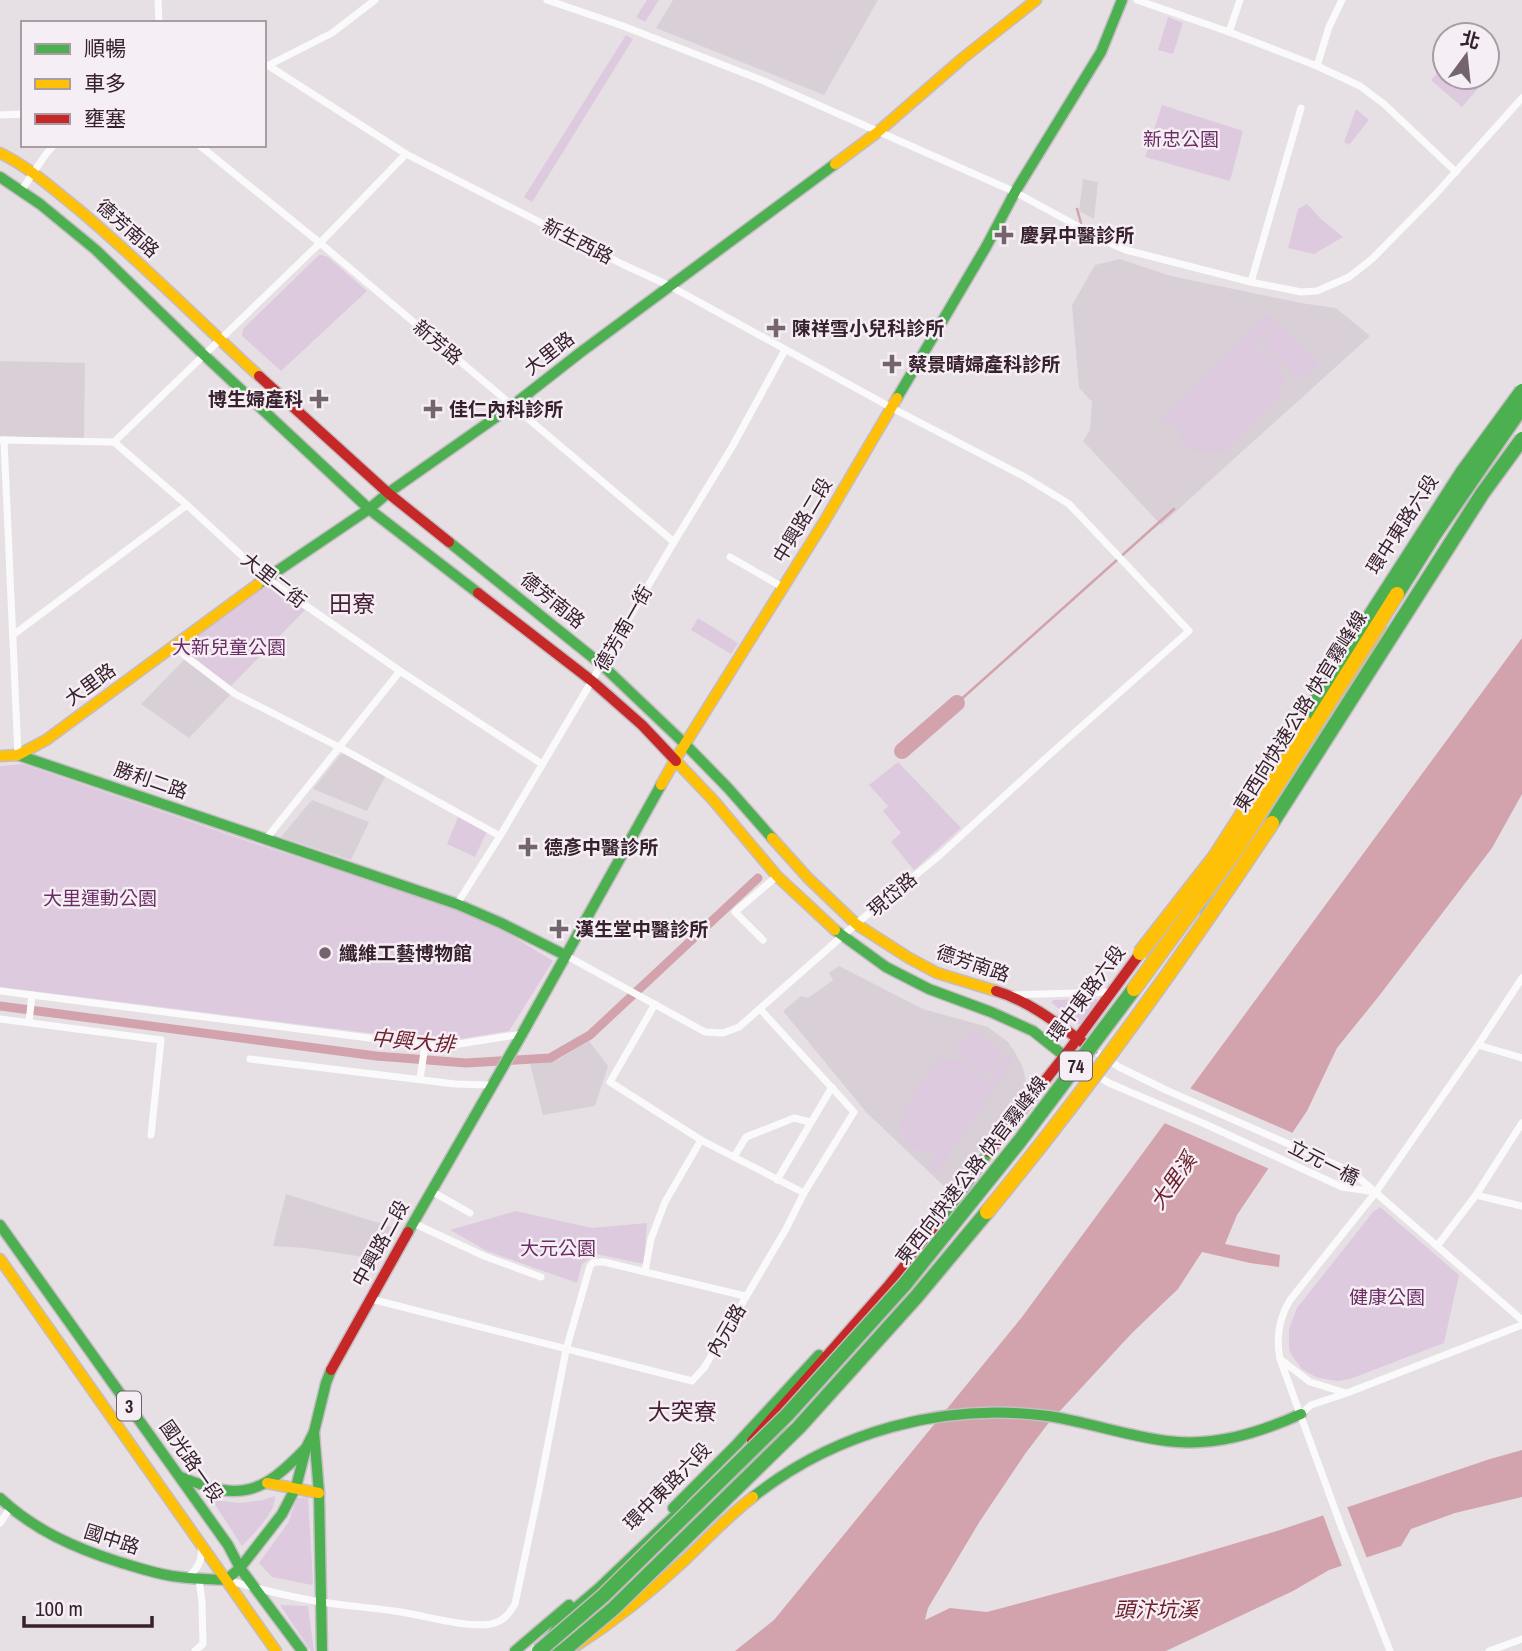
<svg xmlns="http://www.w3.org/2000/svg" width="1522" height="1651" viewBox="0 0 1522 1651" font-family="'Archivo Narrow','Noto Sans TC',sans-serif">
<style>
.built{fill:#d9d0d7}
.green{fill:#decade}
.water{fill:#d2a3ac}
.pier{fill:#e6e0e5}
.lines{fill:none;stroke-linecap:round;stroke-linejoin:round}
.stream{stroke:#d2a3ac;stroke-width:2.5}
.canal{stroke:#d2a3ac;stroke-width:9}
.river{stroke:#d2a3ac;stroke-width:16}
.fast-casing{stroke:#c5bdc3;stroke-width:13}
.slow-casing{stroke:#c5bdc3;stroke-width:13}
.jam-casing{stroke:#c5bdc3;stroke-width:13}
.street{stroke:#fbfafb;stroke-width:7}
.fast{stroke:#4caf50;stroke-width:10}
.slow{stroke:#ffc107;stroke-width:10}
.jam{stroke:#c62828;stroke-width:10}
.fast-bridge-casing{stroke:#c3bbc0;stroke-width:17;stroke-linecap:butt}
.slow-bridge-casing{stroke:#c3bbc0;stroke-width:17;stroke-linecap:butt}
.fast-bridge{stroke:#4caf50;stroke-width:14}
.slow-bridge{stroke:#ffc107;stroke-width:14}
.poi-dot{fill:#74646d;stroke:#f5eef4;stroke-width:2.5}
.labels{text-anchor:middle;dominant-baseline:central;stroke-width:5;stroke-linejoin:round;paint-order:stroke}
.shield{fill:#f5eef4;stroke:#705e69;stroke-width:2}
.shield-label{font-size:18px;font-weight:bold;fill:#37212d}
.park-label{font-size:19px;fill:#6a2e65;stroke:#f5eef4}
.street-label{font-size:19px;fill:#37212d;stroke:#f5eef4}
.poi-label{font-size:19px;font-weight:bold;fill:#37212d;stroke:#f5eef4;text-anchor:start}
.water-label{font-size:21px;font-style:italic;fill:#6d202b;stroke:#f5eef4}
.quarter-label{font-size:23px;fill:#471f35;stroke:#f5eef4}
</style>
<rect width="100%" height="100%" fill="#e6e0e5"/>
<g class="built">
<path d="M 673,0 L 878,0 L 824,95 L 656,28 Z"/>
<path d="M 1083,179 L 1098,182 L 1094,219 L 1079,211 Z"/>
<path d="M 1120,259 L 1171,276 L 1301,303 L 1336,308 L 1370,336 L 1161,525 L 1083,441 L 1090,430 L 1092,402 L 1079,388 L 1072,305 L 1095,265 Z"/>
<path d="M 0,361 L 85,363 L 84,439 L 0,436 Z"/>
<path d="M 184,660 L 231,694 L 189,738 L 141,704 Z"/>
<path d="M 345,753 L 386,775 L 367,811 L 313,789 L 340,755 Z"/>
<path d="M 312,800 L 369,822 L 351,860 L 281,837 Z"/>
<path d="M 839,966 L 923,1009 L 988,1027 L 1008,1042 L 1016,1054 L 1023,1068 L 1026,1082 L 1022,1100 L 948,1190 L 866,1112 L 783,1011 L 801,996 L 808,998 L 833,980 L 829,973 Z"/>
<path d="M 589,1041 L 608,1066 L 595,1106 L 543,1115 L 530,1064 L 559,1059 Z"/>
<path d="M 286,1194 L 395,1228 L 376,1259 L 305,1248 L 273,1246 Z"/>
</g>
<g class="green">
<path d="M 647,0 L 659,0 L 645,22 L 636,17 Z"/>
<path d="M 1168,17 L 1183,23 L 1173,54 L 1158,50 Z"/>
<path d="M 626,35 L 633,39 L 532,202 L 524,197 Z"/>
<path d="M 1445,65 L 1445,77 L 1469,77 L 1480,86 L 1462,107 L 1431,80 Z"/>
<path d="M 1162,105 L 1243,131 L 1230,181 L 1145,157 Z"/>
<path d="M 1356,109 L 1369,120 L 1349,145 L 1344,142 Z"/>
<path d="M 1307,204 L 1321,219 L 1343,237 L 1314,254 L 1288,248 L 1298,209 Z"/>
<path d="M 319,255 L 322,255 L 328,257 L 367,291 L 281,371 L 242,336 L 243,329 Z"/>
<path d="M 1267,313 L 1278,324 L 1253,348 C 1278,354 1291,371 1279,397 C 1267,409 1256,420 1244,432 C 1239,437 1235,444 1229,448 C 1219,455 1203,455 1192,449 C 1182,444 1178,432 1177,422 L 1171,428 L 1161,419 Z"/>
<path d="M 1279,325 L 1319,364 L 1301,381 L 1262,342 Z"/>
<path d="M 265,581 L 305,610 L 231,686 L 190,657 L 192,638 Z"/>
<path d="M 698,618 L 738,643 L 731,654 L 691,630 Z"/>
<path d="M 898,762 L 961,828 L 914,870 L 891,842 L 901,833 L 883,811 L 888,806 L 869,785 Z"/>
<path d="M 23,764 L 253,843 L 454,907 L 498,927 L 553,961 L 509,1031 L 441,1042 L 0,987 L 0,766 Z"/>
<path d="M 458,817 L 487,831 L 475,857 L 447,844 Z"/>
<path d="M 1095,999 L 1098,999 L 1097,1001 L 1080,1024 L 1077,1024 L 1052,1003 L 1053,1000 Z"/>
<path d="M 973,1029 L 1004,1054 L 986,1075 L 955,1050 Z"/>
<path d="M 1006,1054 L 1014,1060 L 937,1173 L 928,1167 L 937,1153 C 925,1153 915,1152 907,1142 C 891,1124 907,1104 918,1088 C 925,1079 931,1069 939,1061 C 959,1054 978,1065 986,1084 Z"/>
<path d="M 1380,1207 L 1459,1275 L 1444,1343 L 1350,1379 L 1339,1381 L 1329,1380 L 1316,1377 L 1302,1369 L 1291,1354 L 1289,1348 L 1289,1329 L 1297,1308 L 1373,1212 Z"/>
<path d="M 516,1211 L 592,1228 L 647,1223 L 644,1264 L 596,1254 L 582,1264 L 577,1283 L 487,1251 L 450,1230 Z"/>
<path d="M 275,1496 C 276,1513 253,1534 242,1546 L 212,1500 L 240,1503 L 263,1500 Z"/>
<path d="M 308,1497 L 313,1582 L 312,1585 L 272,1577 L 259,1563 L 288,1523 L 297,1498 Z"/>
<path d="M 280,1605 L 308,1606 L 314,1651 L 311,1651 Z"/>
</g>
<path class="water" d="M 1522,638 L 1522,794 L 1492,848 L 1379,996 L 1337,1048 L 1307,1111 L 1237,1215 L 1225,1244 L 1280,1255 L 1279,1267 L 1250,1263 L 1202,1252 L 1178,1289 L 1132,1333 L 1047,1425 L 1025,1454 L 980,1521 L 928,1608 L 925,1620 L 950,1608 L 987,1612 L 1169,1563 L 1280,1530 L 1490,1459 L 1522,1450 L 1522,1497 L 1455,1513 L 1411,1529 L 1401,1546 L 1329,1570 L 1293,1591 L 1166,1651 L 735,1651 L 774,1620 L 1022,1317 Z"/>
<g class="pier">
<path d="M 1187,1087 L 1295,1134 L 1272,1170 L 1162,1122 Z"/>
<path d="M 1346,1504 L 1368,1561 L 1343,1569 L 1322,1512 Z"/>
</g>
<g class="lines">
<g class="stream">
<path d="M 1077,209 L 1081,223"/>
<path d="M 957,703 L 1174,509"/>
</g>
<path class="canal" d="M 0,1006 L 376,1056 L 466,1063 L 550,1058 L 590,1035 L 758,878"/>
<path class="river" d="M 902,751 L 957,703"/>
<g class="fast-casing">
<g id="fast">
<path d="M 0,177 L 40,204 L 96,250 L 204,355 L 369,509 L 478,593"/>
<path d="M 897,398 L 986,247 L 1015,192 L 1101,52 L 1122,0"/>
<path d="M 449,542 L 602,665 L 685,744 L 728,788 L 772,838"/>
<path d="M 258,584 L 369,509 L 388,493 L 512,406 L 581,352 L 835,164"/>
<path d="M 18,755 L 457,904 L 501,923 L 565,955"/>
<path d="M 1202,908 L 1240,856"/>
<path d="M 835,930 L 886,967 L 929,989 L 991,1012 L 1033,1031 L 1067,1058"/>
<path d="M 940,1222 L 992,1147"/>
<path d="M 0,1225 L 228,1545 L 240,1568 L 302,1651"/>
<path d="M 408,1232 L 522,1034 L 661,785"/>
<path d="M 314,1432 L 319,1493 L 322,1651"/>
<path d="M 181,1477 C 241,1502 262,1494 306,1448"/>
<path d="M 753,1497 C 835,1432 943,1402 1048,1416 C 1088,1422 1127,1436 1167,1441 C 1214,1447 1259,1433 1301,1414"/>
<path d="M 0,1498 C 34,1530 75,1548 119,1562 C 136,1567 153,1573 172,1576 C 190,1579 208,1579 226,1580 L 240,1568 L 282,1514 L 296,1487 L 306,1448 L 314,1432 L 326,1383 L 331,1370"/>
<path d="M 673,1508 L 737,1444 L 819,1355"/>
<path d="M 668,1546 L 782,1430"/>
<path d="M 549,1639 L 565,1617 L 599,1588 L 685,1506"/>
<path d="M 515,1651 L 569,1605"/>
<path d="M 552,1651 L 644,1569"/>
</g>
</g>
<g class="slow-casing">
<g id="slow">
<path d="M 0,153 C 29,167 53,189 78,209 C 141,262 199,321 259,376"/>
<path d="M 835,164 L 879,131 L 963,58 L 1036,0"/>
<path d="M 0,756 L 18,755 L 46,740 L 258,584"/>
<path d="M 676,761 L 714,801 L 777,876 L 835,930"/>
<path d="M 661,785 L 675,760 L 824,522 L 897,398"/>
<path d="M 1273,804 L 1382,631"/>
<path d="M 772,838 L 808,878 L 856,924 L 909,958 L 937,973 L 996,991"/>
<path d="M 0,1259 L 276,1651"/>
<path d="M 267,1483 L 319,1493"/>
<path d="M 577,1645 C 616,1620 651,1592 685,1560 C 707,1539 728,1516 753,1497"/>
</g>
</g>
<g class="jam-casing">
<g id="jam">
<path d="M 259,376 L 388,493 L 449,542"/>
<path d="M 478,593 L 592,681 L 642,725 L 676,761"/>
<path d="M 996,991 C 1032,1002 1063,1028 1093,1050"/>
<path d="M 989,1152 L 1072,1046 L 1144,948"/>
<path d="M 331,1370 L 408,1232"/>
<path d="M 752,1441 L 889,1285 L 940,1222"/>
</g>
</g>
<g class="street">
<path d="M 158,0 L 159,23"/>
<path d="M 547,0 L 623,26 L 764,81 L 1015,192 L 1103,240 L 1126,250 L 1251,282 L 1301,292 L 1317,291 L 1349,277 L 1372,259 L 1434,196 L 1522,98"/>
<path d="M 1137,0 L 1229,32 L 1317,66 L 1360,86 L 1384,104 L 1456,172"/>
<path d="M 1229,32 L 1240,0"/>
<path d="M 269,66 L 406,154 L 622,264 L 670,286 L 892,408 L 1025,477 L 1069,504 L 1189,631 L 1047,757 L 940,855 L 856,924 L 739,1027 L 723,1033 L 705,1032 L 565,955"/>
<path d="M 1317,66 L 1329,27 L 1342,0"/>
<path d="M 265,67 L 332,33 L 375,0"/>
<path d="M 0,115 L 23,114"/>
<path d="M 199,145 L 320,243 L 674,542"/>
<path d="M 21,191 L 46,154 L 54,145"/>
<path d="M 1251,282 L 1301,108"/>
<path d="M 0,440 L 114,442 L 187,505 L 266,578 L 400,671 L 542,764"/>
<path d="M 4,440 L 18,755"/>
<path d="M 114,442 L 320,243 L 406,154"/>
<path d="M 730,557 L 784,588"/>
<path d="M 13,635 L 187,505"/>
<path d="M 174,647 L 235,694 L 339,747 L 500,836"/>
<path d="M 266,839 L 400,671"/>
<path d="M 457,904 L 500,836 L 674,542 L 732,447 L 785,350"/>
<path d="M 763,940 L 735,912 L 777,876"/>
<path d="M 0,991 L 440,1047 L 522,1034"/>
<path d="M 1010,995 L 1111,992"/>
<path d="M 655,1004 L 610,1082 L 701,1140 L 804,1193"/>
<path d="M 0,1019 L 161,1040 L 151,1135"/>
<path d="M 29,1022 L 32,995"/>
<path d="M 1478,1045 L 1522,1058"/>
<path d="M 1093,1050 L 1119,1067 L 1166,1090 L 1352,1172 L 1522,1320"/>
<path d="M 250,1059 L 455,1084 L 492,1085"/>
<path d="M 1082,1066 L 1109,1083 L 1205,1124 L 1342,1187 L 1376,1192"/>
<path d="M 420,1079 L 425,1045"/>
<path d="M 734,1157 L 746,1137 L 794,1118 L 810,1122"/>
<path d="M 777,1180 L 832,1087"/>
<path d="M 431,1191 L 470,1213"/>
<path d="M 1476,1195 L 1522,1206"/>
<path d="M 413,1223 L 484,1256 L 541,1277"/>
<path d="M 1437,1246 L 1476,1195 L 1522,1123"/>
<path d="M 645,1272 L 651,1239 L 665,1202 L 701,1140"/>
<path d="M 371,1299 L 692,1381 L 704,1368 L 786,1229 L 804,1193 L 854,1112 L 760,1009"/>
<path d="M 1280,1359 L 1310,1382 L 1346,1393"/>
<path d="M 1301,1414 L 1311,1405 L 1347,1393 L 1522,1325"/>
<path d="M 0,1523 L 10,1508"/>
<path d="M 187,1578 C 197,1570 203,1560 201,1547"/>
<path d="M 227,1580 C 258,1589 289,1597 321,1602 C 348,1606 375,1608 401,1612 C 426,1616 467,1628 491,1624 C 504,1621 509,1614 515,1604 L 539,1490 L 566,1350 L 590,1266 L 594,1262 L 604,1262 L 745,1296"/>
<path d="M 195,1651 L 203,1644 L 202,1602 L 199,1579"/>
<path d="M 1390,1651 L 1341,1526 L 1280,1359 C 1276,1339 1279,1318 1290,1300 L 1376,1192 L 1478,1045 L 1522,978"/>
<path d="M 1489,1651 L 1522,1639"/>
</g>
<use href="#fast" class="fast"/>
<use href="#slow" class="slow"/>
<use href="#jam" class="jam"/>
<g class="fast-bridge-casing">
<g id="fast-bridge">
<path d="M 1397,594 L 1434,535 L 1522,407"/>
<path d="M 1303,720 L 1462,473 L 1522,391"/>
<path d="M 1272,823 L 1482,494 L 1522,439"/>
<path d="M 539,1651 L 603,1596 L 787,1415 L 905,1284 L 1019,1142 L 1134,989"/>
<path d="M 563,1651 L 614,1608 L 799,1427 L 917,1296 L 987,1212"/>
</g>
</g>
<g class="slow-bridge-casing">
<g id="slow-bridge">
<path d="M 1140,953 L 1215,857 L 1303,720"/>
<path d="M 1134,989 L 1238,847 L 1397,594"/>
<path d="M 987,1212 C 1089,1088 1183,957 1272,823"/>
</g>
</g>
<use href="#fast-bridge" class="fast-bridge"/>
<use href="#slow-bridge" class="slow-bridge"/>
</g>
<g class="poi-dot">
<path d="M1000.5 224.5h7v7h7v7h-7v7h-7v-7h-7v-7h7z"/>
<path d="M772.5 317.5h7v7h7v7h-7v7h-7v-7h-7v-7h7z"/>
<path d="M888.5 353.5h7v7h7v7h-7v7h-7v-7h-7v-7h7z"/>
<path d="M315.5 388.5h7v7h7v7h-7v7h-7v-7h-7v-7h7z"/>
<path d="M429.5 398.5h7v7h7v7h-7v7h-7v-7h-7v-7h7z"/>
<path d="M524.5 836.5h7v7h7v7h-7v7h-7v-7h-7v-7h7z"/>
<path d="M555.5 918.5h7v7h7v7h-7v7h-7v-7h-7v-7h7z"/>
<circle cx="325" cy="953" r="7"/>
</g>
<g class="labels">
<g class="shield">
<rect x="1060" y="1051.5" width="32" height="29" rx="5"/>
<rect x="117" y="1391.5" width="24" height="29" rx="5"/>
</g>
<g class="shield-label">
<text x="1076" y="1066">74</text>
<text x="129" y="1406">3</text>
</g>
<g class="park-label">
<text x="1181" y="139">新忠公園</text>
<text x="229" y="647">大新兒童公園</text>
<text x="100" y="898">大里運動公園</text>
<text x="558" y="1248">大元公園</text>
<text x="1387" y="1297">健康公園</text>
</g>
<g class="street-label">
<text transform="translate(128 228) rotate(42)">德芳南路</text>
<text transform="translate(578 241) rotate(27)">新生西路</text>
<text transform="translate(438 342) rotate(40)">新芳路</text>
<text transform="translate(549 353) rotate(-38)">大里路</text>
<text transform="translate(802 520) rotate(-59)">中興路二段</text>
<text transform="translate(1402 524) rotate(-57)">環中東路六段</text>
<text transform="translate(274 580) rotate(38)">大里二街</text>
<text transform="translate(553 600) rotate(39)">德芳南路</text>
<text transform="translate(623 628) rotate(-60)">德芳南一街</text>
<text transform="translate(90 684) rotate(-36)">大里路</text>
<text transform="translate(1300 711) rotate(-58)">東西向快速公路 快官霧峰線</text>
<text transform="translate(151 780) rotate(19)">勝利二路</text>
<text transform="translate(892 894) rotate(-40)">現岱路</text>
<text transform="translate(973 963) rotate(19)">德芳南路</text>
<text transform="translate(1086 993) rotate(-53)">環中東路六段</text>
<text transform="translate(1324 1162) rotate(27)">立元一橋</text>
<text transform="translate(971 1170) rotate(-52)">東西向快速公路 快官霧峰線</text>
<text transform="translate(380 1243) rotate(-61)">中興路二段</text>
<text transform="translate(726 1330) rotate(-60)">內元路</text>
<text transform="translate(192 1461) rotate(55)">國光路一段</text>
<text transform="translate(667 1486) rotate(-45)">環中東路六段</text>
<text transform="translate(112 1539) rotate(18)">國中路</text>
</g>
<g class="poi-label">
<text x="1020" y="235">慶昇中醫診所</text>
<text x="792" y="328">陳祥雪小兒科診所</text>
<text x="908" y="364">蔡景晴婦產科診所</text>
<text x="303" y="399" text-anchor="end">博生婦產科</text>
<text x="449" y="409">佳仁內科診所</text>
<text x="544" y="847">德彥中醫診所</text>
<text x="575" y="929">漢生堂中醫診所</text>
<text x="339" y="953">纖維工藝博物館</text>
</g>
<g class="water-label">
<text transform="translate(413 1041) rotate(5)">中興大排</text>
<text transform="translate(1173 1181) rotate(-55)">大里溪</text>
<text x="1156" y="1609">頭汴坑溪</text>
</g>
<g class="quarter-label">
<text x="352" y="603">田寮</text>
<text x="682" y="1411">大突寮</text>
</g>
</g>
<rect x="21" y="21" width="245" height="126" fill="#f5eef4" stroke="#a99ca4" stroke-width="2"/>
<rect x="35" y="44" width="35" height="10" fill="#4caf50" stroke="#a99ca4" stroke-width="2"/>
<text x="84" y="56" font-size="21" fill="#37212d">順暢</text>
<rect x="35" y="79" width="35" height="10" fill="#ffc107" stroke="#a99ca4" stroke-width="2"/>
<text x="84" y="91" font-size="21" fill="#37212d">車多</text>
<rect x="35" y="114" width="35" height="10" fill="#c62828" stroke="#a99ca4" stroke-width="2"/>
<text x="84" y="126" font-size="21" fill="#37212d">壅塞</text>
<g transform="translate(1466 56) rotate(15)"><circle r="33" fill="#f5eef4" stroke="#a99ca4" stroke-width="2"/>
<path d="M0-5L12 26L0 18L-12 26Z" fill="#74646d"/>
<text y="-10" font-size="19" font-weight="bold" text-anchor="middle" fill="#37212d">北</text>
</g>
<path d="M24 1616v10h128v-10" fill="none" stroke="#37212d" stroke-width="3.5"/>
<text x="35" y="1616" font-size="21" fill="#37212d" stroke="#f5eef4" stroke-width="5" paint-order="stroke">100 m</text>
</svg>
